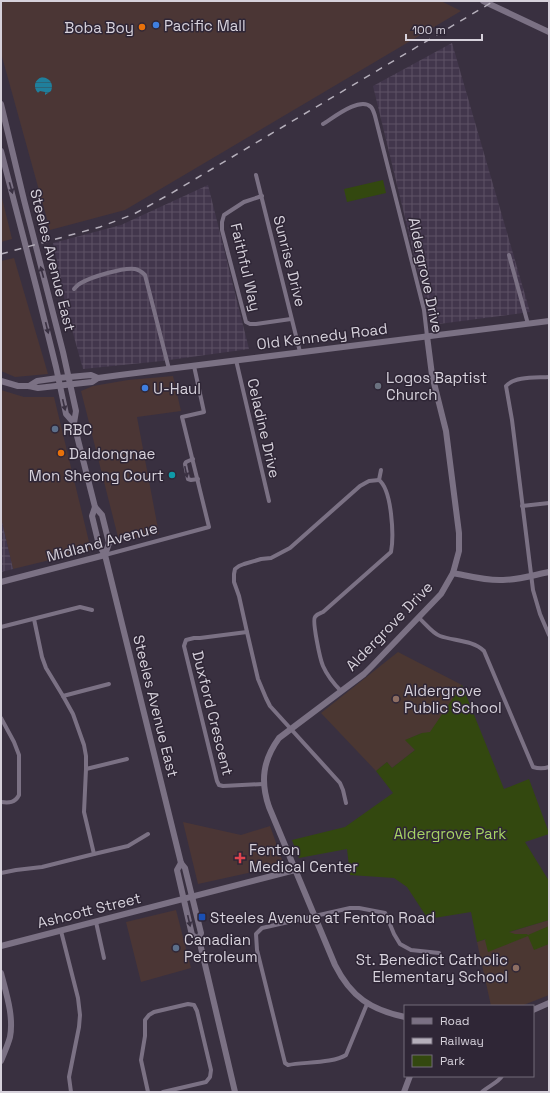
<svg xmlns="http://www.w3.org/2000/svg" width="550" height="1093" viewBox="0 0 550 1093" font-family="'Space Grotesk',sans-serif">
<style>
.commercial{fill:#4b3635}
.industrial{fill:url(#industrial-grid)}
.education{fill:#4b3732}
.park{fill:#33480f}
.water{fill:url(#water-rules)}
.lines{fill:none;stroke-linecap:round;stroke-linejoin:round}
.street{stroke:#7b7184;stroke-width:4}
.secondary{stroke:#7b7184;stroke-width:6}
.rail{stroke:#b5afbb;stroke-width:1.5;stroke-dasharray:7 7;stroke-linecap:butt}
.oneway{fill:#3a3142}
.shop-dot{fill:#3f7fe0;stroke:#2f2636;stroke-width:1.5}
.food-dot{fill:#e8710a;stroke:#2f2636;stroke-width:1.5}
.worship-dot{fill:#6b7280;stroke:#2f2636;stroke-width:1.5}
.service-dot{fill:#5c6f8a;stroke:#2f2636;stroke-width:1.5}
.culture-dot{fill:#0f9aa8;stroke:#2f2636;stroke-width:1.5}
.education-dot{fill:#8d6e63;stroke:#2f2636;stroke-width:1.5}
.health-dot{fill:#e0444e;stroke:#2f2636;stroke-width:1.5}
.transit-dot{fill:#1a4fb4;stroke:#2f2636;stroke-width:1.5}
.labels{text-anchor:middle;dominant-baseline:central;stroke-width:3;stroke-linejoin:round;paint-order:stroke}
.poi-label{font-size:15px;fill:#d6d1db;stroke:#2f2636;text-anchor:start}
.street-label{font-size:15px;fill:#d6d1db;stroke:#2f2636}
.park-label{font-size:15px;fill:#a6d364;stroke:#2f2636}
</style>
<defs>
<pattern id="industrial-grid" width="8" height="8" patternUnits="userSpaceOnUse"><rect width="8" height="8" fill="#42364c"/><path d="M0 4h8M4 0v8" fill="none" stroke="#5d5265"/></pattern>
<pattern id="water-rules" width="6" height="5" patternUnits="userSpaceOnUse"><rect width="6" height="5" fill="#1f7f9c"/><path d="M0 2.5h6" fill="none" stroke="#2c6578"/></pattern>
</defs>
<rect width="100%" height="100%" fill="#393040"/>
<g class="commercial">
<path d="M 1,1 L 441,1 L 461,11 L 125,210 L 50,230 L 1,53 Z"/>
<path d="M 1,194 L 12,239 L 1,242 Z"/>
<path d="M 14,258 L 48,374 L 15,377 L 1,371 L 1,261 Z"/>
<path d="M 173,376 L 181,411 L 137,417 L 159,534 L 119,541 L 81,391 L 93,386 L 128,380 Z"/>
<path d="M 1,390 L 24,397 L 54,397 L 91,550 L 13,569 L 1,518 Z"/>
<path d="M 183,822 L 241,835 L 270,826 L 284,865 L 198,884 Z"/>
<path d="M 176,910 L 191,968 L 141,982 L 126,922 Z"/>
</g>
<g class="industrial">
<path d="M 452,43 L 530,312 L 431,325 L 373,86 Z"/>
<path d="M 208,185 L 249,349 L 162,361 L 83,369 L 67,312 L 53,243 L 121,225 Z"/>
<path d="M 1,518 L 13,569 L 1,572 Z"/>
</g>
<g class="education">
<path d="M 398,652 L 462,685 L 430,733 L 422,733 L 406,740 L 415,750 L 392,768 L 387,762 L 376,771 L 321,713 Z"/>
<path d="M 549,920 L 549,995 L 521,1006 L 491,1006 L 477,942 Z"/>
</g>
<g class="park">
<path d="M 383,180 L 386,193 L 347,202 L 344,189 Z"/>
<path d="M 462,685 L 504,789 L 529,779 L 549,833 L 549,834 L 525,842 L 549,881 L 549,920 L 509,932 L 515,934 L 527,934 L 528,935 L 549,926 L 549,944 L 534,950 L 528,936 L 488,952 L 485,940 L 486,939 L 477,942 L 471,912 L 428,919 L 407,887 L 394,878 L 350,875 L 347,849 L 299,858 L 292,840 L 345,827 L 393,793 L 376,771 L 387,762 L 392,768 L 415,750 L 405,740 L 422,733 L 430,732 Z"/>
</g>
<path class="water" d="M 42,77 C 50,78 54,84 51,91 L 45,95 L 45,92 L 40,91 L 38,93 C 33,87 34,80 42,77 Z"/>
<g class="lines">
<g class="street">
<path d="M 323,124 C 333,118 360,96 371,107 C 373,109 374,113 375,116 L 424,310 L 427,336"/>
<path d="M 256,175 L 300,352"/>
<path d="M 262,196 L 244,202 L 224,215 L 222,222 L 222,230 L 246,322 L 250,324 L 256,324 L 291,319"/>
<path d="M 509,255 L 528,324"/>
<path d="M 74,289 C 76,287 78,284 81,283 C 91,277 124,267 135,269 C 140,270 142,272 145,275 L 169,369"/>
<path d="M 236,360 L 269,501"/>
<path d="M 549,377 C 537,378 515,376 506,386 L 512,420 L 533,590 L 540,614 L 549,635"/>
<path d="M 193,459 L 186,462 L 185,464 L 188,479 L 191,480 L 198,479"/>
<path d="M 379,480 L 381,470"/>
<path d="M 522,506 L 549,503"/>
<path d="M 105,555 L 209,527 L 182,417 L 204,412 L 194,366"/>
<path d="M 419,618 C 425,623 432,633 440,636 C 454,641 473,640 484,651 L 533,767 C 539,769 543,769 549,767"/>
<path d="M 34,619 L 42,657 L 46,668 L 63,696 L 73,714 L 84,745 L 86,756 L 86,769 L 84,812 L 94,854"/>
<path d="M 1,627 L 80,607 L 92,610"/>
<path d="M 247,632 L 200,638 L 194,638 L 186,640 L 184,646 L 217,781 L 219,785 L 223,786 L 263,784"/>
<path d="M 341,691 C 334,684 327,675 323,666 C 320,659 312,621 315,617 C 317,614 321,613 323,612 L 391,552 C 394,536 392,490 379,480"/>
<path d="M 63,696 L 109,684"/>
<path d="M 1,718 L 14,742 L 19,755 L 19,795 C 15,803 9,803 1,802"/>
<path d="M 86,769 L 127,759"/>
<path d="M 346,803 L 343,790 L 340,783 L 270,706 L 266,698 L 258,679 L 247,632 L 239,596 L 234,582 L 234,574 L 235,569 L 239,566 L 244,564 L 261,559 L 271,558 L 290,548 L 360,486 L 369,481 L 379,480"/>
<path d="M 1,873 L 16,870 L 42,867 L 94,854 L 128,846 L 148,834"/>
<path d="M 96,922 L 104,958"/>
<path d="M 61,931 L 78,998 L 80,1015 L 79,1027 L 69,1077 L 71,1092"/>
<path d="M 367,1004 L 346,1055 C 334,1063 304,1062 288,1065 L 285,1063 L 257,950 L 256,934 L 262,928 L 350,908 L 359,908 L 385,913 L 387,917 L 394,934 L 400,944 L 411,950 L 439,953"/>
<path d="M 148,1092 L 141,1060 L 145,1036 L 145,1020 L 149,1015 L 154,1012 L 188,1004 L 194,1005 L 197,1011 L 211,1070 L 210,1077 L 206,1082 L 163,1092"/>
<path d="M 482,1092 C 488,1086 498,1083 502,1076"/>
</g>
<g class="secondary">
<path d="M 483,1 L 549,32"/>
<path d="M 1,104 L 24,200 L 63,352 L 76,411 L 74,423 L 76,432 L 95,507 L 102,515 L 109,543 L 105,555"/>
<path d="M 1,151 L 37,290 L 56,367 L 66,414 L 74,423"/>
<path d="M 1,381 L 18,386 L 29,386 L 38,388 L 92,382 L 98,378 L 120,375 L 549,321"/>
<path d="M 29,386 L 37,381 L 58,378 L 91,375 L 98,378"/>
<path d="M 95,507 L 92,516 L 99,545 L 105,555 L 181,863 L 185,868 L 201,933 L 199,939 L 235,1092"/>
<path d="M 453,573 C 469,576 486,581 503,580 C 518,580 534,575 549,572"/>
<path d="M 1,582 L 105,555"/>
<path d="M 181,863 L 177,870 L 192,935 L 199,939"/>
<path d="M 1,946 L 295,870"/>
<path d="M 1,973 C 6,993 14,1016 10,1037 C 8,1045 4,1053 1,1061"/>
<path d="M 533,1010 L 549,1003"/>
<path d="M 405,1017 C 371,1010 351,997 335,965 L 269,807 C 260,781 263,760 279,738 L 364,674 L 372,666 L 441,594 L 453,573 L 459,551 L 459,533 L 446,431 L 432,375 L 427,336"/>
<path d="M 404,1092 L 410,1076"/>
</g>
<path class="rail" d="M 1,254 L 100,227 L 134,214 L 170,194 L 494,1"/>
</g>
<defs><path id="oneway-solid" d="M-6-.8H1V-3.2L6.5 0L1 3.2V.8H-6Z"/></defs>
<g class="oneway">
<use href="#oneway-solid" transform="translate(11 188) rotate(74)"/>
<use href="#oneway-solid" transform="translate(42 272) rotate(-105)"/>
<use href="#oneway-solid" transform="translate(47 328) rotate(76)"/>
<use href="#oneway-solid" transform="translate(64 405) rotate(77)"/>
<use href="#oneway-solid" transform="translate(186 472) rotate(78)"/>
<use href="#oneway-solid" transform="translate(189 921) rotate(77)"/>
</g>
<g class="shop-dot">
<circle cx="156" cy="25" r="4"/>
<circle cx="145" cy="388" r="4"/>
</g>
<g class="food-dot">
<circle cx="142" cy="27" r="4"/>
<circle cx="61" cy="453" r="4"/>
</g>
<circle class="worship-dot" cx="378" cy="386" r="4"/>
<g class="service-dot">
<circle cx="55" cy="429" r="4"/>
<circle cx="176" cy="948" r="4"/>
</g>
<circle class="culture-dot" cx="172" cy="475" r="4"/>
<g class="education-dot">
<circle cx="396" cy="699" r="4"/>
<circle cx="516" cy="968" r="4"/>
</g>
<path class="health-dot" d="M238 852h4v4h4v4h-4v4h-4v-4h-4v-4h4z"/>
<rect class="transit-dot" x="198" y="913" width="8" height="8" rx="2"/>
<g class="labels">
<g class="poi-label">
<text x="164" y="25">Pacific Mall</text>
<text x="134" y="27" text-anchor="end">Boba Boy</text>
<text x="386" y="377">Logos Baptist<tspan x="386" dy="17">Church</tspan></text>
<text x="153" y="388">U-Haul</text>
<text x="63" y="429">RBC</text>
<text x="69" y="453">Daldongnae</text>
<text x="164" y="475" text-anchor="end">Mon Sheong Court</text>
<text x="404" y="690">Aldergrove<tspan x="404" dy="17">Public School</tspan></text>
<text x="249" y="849">Fenton<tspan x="249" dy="17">Medical Center</tspan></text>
<text x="210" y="917">Steeles Avenue at Fenton Road</text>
<text x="184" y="939">Canadian<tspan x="184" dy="17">Petroleum</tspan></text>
<text x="508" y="959" text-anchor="end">St. Benedict Catholic<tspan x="508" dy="17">Elementary School</tspan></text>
</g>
<g class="street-label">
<text transform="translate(53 260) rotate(76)">Steeles Avenue East</text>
<text transform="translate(290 261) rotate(76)">Sunrise Drive</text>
<text transform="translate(246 267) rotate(77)">Faithful Way</text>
<text transform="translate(426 275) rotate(78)">Aldergrove Drive</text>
<text transform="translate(322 336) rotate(-7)">Old Kennedy Road</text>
<text transform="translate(264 428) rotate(77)">Celadine Drive</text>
<text transform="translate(102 542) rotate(-15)">Midland Avenue</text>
<text transform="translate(389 626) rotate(-46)">Aldergrove Drive</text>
<text transform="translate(156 706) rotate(76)">Steeles Avenue East</text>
<text transform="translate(213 713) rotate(76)">Duxford Crescent</text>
<text transform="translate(89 910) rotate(-14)">Ashcott Street</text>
</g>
<g class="park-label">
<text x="450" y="833">Aldergrove Park</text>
</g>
</g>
<rect width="550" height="1093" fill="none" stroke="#d6d1db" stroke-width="4"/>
<rect x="404" y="1005" width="130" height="72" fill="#2f2636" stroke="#726a78"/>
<rect x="412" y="1018" width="20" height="6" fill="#7b7184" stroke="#726a78"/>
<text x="440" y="1025" font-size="12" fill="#d6d1db">Road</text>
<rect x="412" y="1038" width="20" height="6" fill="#b5afbb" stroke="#726a78"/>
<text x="440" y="1045" font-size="12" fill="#d6d1db">Railway</text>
<rect x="412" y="1055" width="20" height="12" fill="#33480f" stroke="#726a78"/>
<text x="440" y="1065" font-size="12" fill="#d6d1db">Park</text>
<path d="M406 34v6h76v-6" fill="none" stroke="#d6d1db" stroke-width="2"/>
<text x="412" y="34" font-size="12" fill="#d6d1db" stroke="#2f2636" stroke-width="3" paint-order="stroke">100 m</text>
</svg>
